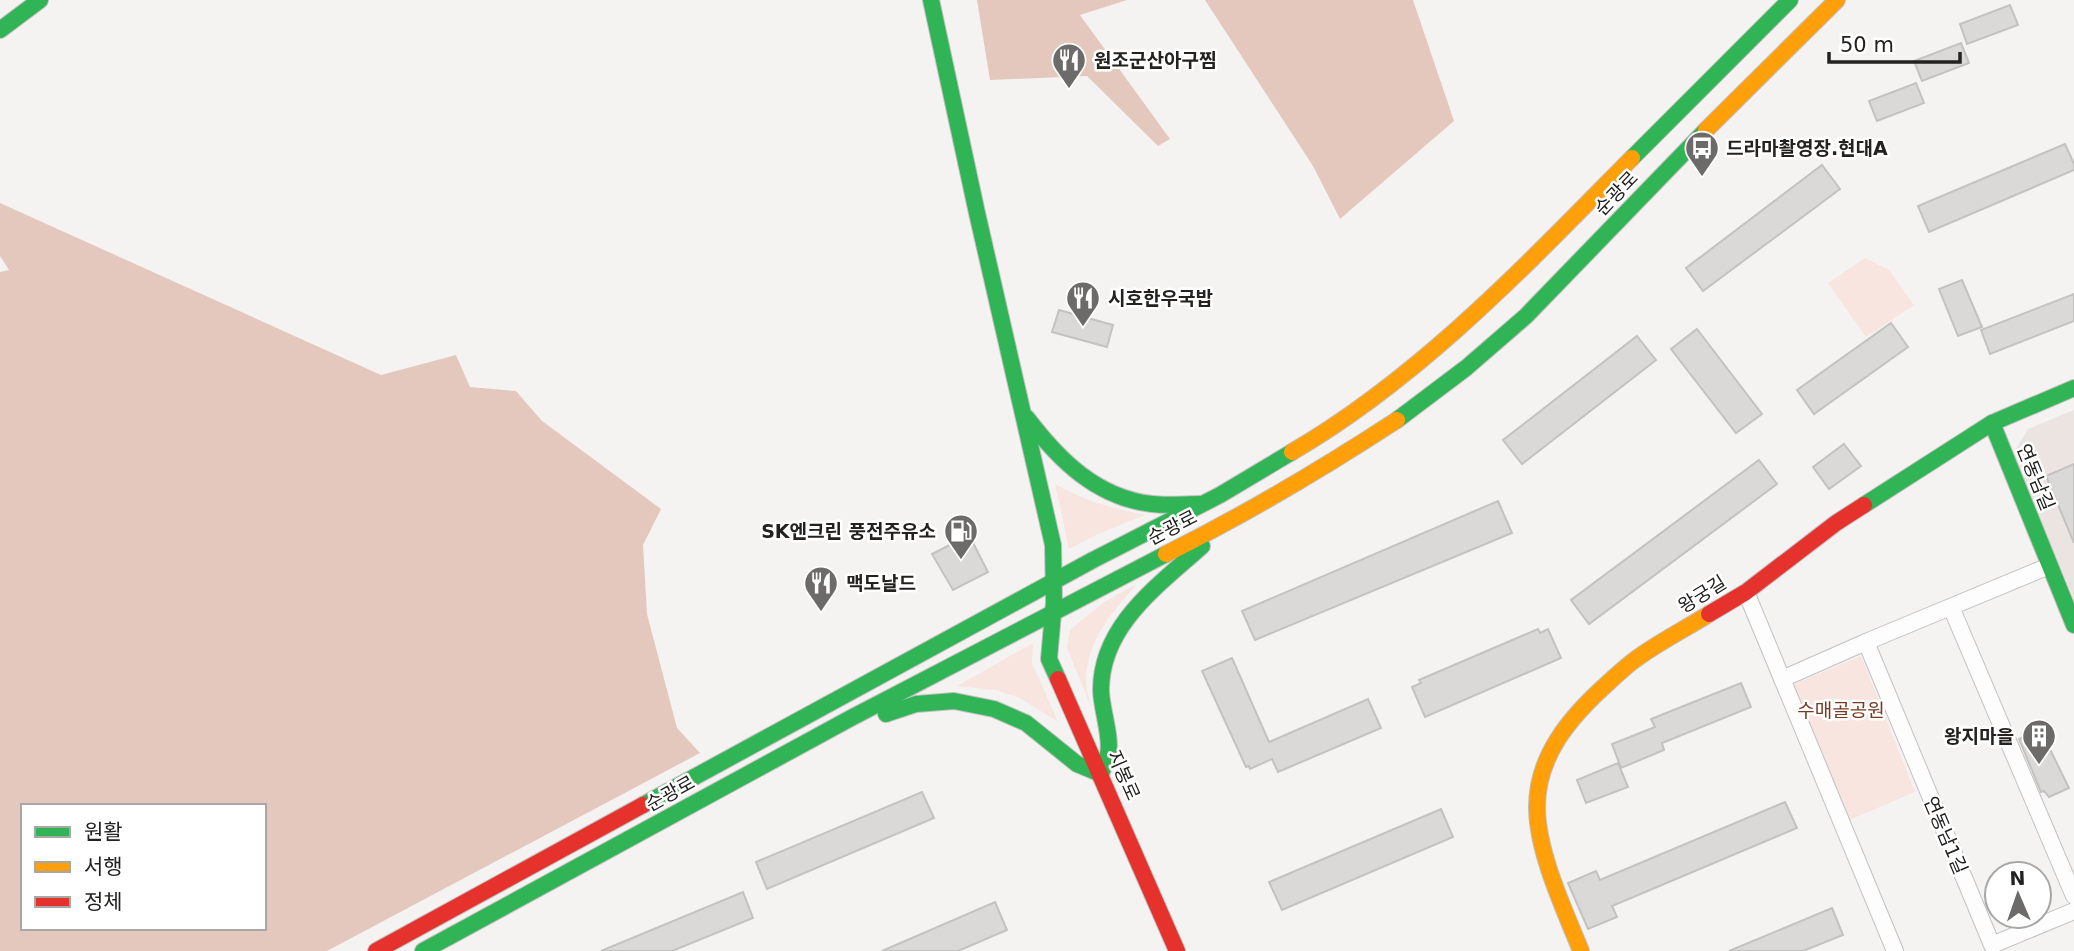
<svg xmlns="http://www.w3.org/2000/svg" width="2074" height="951" viewBox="0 0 2074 951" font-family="'DejaVu Sans','Noto Sans KR',sans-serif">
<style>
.built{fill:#ece4e1}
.green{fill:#f8e5df}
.forest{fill:#e4c8be;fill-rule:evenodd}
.building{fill:#dad9d8;stroke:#c3c2c1;stroke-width:2}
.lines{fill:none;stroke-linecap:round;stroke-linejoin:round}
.street-casing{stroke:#c2c0c0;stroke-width:18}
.fast-casing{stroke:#c2c0c0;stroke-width:18}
.slow-casing{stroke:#c2c0c0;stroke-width:18}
.jam-casing{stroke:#c2c0c0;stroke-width:18}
.street{stroke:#fefdfd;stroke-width:16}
.fast{stroke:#30b455;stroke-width:16}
.slow{stroke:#ff9f0a;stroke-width:16}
.jam{stroke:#e5322d;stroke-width:16}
.labels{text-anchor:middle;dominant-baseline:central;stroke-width:5;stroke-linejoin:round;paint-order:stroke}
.poi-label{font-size:19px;font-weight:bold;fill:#232221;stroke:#fff;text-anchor:start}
.street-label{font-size:19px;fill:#232221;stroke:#fff}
.park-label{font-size:19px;fill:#783923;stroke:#fff}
</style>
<rect width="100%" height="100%" fill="#f5f3f2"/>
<path class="built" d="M 2074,410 L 2074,599 L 2012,455 L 2028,429 Z"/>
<g class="green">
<path d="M 1865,258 L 1889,270 L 1914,305 L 1866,337 L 1828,283 Z"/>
<path d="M 1055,484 C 1085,501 1111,508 1145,515 L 1098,534 L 1069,549 Z"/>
<path d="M 1137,584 C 1113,611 1087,640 1086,679 C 1086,688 1089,698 1091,707 L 1067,648 L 1070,630 L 1104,602 Z"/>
<path d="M 1033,643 L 1032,663 L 1058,722 L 1020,698 L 995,690 L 957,686 Z"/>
<path d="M 1861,656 L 1915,792 L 1847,821 L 1790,686 Z"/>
</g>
<g class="forest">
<path d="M 977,0 L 1127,0 L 1080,15 L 1170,139 L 1158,146 L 1087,76 L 990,80 Z"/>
<path d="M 1205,0 L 1413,0 L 1454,121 L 1340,219 L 1313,166 Z"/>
<path d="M 0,203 L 381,375 L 456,355 L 470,387 L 516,391 L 542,421 L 661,509 L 643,545 L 647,614 L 677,728 L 700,753 L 327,951 L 0,951 L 0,272 L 9,270 L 0,256 ZM 23,806 L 264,806 L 264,928 L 23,928 Z"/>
</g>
<g class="building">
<path d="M 2010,5 L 2018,25 L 1967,44 L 1960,24 Z"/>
<path d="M 1961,43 L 1969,63 L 1922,81 L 1914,61 Z"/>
<path d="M 1916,83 L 1924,103 L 1877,121 L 1869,101 Z"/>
<path d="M 2065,144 L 2074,164 L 2074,170 L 1929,232 L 1918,206 Z"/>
<path d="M 1822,165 L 1840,189 L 1703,291 L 1686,268 Z"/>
<path d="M 1962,280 L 1982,327 L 1958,336 L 1939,289 Z"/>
<path d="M 2074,294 L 2074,321 L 1990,354 L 1981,330 Z"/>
<path d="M 1059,310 L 1113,325 L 1107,347 L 1052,332 Z"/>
<path d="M 1891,323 L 1908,347 L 1814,414 L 1797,390 Z"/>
<path d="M 1697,329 L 1762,414 L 1736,433 L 1671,349 Z"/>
<path d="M 1637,336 L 1656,360 L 1522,464 L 1503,440 Z"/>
<path d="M 1844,444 L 1861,466 L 1829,489 L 1813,467 Z"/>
<path d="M 1759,460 L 1777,484 L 1589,624 L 1571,600 Z"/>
<path d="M 2074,464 L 2074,543 L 2046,476 Z"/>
<path d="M 1498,501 L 1512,533 L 1255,640 L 1242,611 Z"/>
<path d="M 969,535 L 988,572 L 953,590 L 932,554 Z"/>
<path d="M 1538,629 L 1540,633 L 1548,629 L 1561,658 L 1425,717 L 1412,687 L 1421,683 L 1419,680 Z"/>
<path d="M 1232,658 L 1269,742 L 1368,699 L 1381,728 L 1278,772 L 1272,759 L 1250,769 L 1249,766 L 1246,767 L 1202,671 Z"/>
<path d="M 1741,683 L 1751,707 L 1662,743 L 1664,750 L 1621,768 L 1612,744 L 1655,727 L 1651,719 Z"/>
<path d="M 2040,729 L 2069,788 L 2049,797 L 2044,791 L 2041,792 L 2019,739 Z"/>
<path d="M 1618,763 L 1628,787 L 1586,803 L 1577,780 Z"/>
<path d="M 922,792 L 934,818 L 767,889 L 756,862 Z"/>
<path d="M 1785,802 L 1797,828 L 1612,906 L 1617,917 L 1588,929 L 1568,883 L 1596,871 L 1600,880 Z"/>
<path d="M 1441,809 L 1453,837 L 1282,910 L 1269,882 Z"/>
<path d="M 743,892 L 753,918 L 672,951 L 601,951 Z"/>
<path d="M 995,902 L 1007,930 L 958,951 L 882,951 Z"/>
<path d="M 1832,908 L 1843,935 L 1803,951 L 1729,951 Z"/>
</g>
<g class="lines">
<g class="street-casing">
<g id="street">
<path d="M 2049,566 L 1866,642 L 1992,945 L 2074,911"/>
<path d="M 1746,592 L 1895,951"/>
<path d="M 1951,607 L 2074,896"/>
<path d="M 1782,679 L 1866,642"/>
</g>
</g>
<g class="fast-casing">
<g id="fast">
<path d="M 931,0 L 977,213 L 1053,545 L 1054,602 L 1049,659 L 1058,679"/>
<path d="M 0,30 L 40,0"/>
<path d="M 1632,158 L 1790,0"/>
<path d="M 1027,418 C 1059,460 1097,498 1152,504 C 1168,506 1185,504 1201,504"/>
<path d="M 1397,420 L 1466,368 L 1526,316 L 1706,130"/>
<path d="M 1992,423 L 2074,625"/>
<path d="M 1864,505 L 1992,423 L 2074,388"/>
<path d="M 886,714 L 916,704 L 954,701 L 994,709 L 1026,723 L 1077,764 L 1101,774 C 1103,768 1107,761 1108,754 C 1112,737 1101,708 1101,690 C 1101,625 1159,585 1202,546"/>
<path d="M 643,805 L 1093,560 L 1220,495 L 1292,452"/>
<path d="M 423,951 L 851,718 L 1166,554"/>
</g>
</g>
<g class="slow-casing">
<g id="slow">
<path d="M 1706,130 L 1837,0"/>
<path d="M 1292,452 C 1422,376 1527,264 1632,158"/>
<path d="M 1166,554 C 1246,514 1322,469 1397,420"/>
<path d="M 1581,951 C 1564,909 1538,854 1537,809 C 1536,756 1571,716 1608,683 C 1617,675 1626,666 1636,659 C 1659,642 1685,629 1709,614"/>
</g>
</g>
<g class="jam-casing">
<g id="jam">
<path d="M 1709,614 L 1746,592 L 1836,523 L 1864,505"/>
<path d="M 1058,679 L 1177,951"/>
<path d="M 376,951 L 643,805"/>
</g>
</g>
<use href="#street" class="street"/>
<use href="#fast" class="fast"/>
<use href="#slow" class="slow"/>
<use href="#jam" class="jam"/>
</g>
<defs>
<g id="restaurant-pin" transform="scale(1.75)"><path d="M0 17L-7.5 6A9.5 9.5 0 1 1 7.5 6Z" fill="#6c6b6a" stroke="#fff"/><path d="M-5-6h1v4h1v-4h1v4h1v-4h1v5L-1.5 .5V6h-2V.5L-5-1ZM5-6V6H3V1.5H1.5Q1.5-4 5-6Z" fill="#fff"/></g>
<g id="bus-pin" transform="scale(1.75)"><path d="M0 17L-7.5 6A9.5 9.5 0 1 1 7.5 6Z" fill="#6c6b6a" stroke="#fff"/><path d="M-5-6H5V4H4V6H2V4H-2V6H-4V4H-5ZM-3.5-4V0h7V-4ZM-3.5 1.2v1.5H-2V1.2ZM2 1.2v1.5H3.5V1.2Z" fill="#fff"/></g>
<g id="fuel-pin" transform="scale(1.75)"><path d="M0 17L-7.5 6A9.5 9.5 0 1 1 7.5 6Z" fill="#6c6b6a" stroke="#fff"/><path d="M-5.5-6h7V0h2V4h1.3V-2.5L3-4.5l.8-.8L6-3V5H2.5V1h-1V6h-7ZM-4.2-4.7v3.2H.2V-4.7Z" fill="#fff"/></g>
<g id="building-pin" transform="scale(1.75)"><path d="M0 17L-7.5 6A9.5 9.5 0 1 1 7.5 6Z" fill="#6c6b6a" stroke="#fff"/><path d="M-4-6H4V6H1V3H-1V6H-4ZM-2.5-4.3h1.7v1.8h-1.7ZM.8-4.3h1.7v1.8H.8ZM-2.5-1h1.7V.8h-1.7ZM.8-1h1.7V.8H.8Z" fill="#fff"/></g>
</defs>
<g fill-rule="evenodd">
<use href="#restaurant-pin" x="1069" y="60"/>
<use href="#bus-pin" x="1702" y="148"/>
<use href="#restaurant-pin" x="1083" y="298"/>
<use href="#fuel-pin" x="961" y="531"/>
<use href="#restaurant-pin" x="821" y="583"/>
<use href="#building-pin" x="2039" y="736"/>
</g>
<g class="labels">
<g class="poi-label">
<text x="1094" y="60">원조군산아구찜</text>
<text x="1726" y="148">드라마촬영장.현대A</text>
<text x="1108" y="298">시호한우국밥</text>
<text x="936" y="531" text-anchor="end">SK엔크린 풍전주유소</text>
<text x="846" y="583">맥도날드</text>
<text x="2014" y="736" text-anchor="end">왕지마을</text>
</g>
<g class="street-label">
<text transform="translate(1616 193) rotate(-46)">순광로</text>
<text transform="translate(2036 477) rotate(68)">연동남길</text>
<text transform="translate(1172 527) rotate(-27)">순광로</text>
<text transform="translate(1702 594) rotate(-32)">왕궁길</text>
<text transform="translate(1124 775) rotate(66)">지봉로</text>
<text transform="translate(670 793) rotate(-29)">순광로</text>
<text transform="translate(1946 835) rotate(67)">연동남1길</text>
</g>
<g class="park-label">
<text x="1841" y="710">수매골공원</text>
</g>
</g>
<rect x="21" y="804" width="245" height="126" fill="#ffffff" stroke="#a7a7a6" stroke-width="2"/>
<rect x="35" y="827" width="35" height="10" fill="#30b455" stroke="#a7a7a6" stroke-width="2"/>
<text x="84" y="839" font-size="21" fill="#232221">원활</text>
<rect x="35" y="862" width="35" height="10" fill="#ff9f0a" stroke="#a7a7a6" stroke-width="2"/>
<text x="84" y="874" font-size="21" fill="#232221">서행</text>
<rect x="35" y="897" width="35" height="10" fill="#e5322d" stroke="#a7a7a6" stroke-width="2"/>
<text x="84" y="909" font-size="21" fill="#232221">정체</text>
<g transform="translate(2018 895) rotate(358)"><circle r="33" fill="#ffffff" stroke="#a7a7a6" stroke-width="2"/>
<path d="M0-5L12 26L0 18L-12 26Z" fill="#6c6b6a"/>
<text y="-10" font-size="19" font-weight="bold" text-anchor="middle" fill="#232221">N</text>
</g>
<path d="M1829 52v10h131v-10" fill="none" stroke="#232221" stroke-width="3.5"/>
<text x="1840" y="52" font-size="21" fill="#232221" stroke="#ffffff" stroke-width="5" paint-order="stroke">50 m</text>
</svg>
